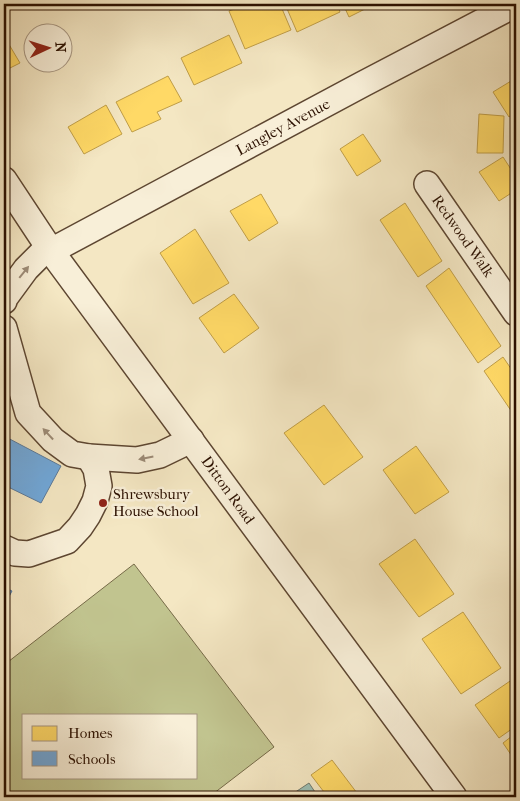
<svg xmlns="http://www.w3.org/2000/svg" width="520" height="801" viewBox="0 0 520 801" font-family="'IM FELL French Canon',serif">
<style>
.green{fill:#c1c48f;stroke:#766a48;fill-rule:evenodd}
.water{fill:#9cbfb5;stroke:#6f796d}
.homes{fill:#ffd966;stroke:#bf9d47}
.schools{fill:#6fa8dc;stroke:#5b7a9a}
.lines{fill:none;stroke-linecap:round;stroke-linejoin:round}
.minor-casing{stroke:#5d4631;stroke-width:28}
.minor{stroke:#f8efd8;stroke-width:25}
.oneway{fill:#9c8b77}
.poi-dot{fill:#8f2418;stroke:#f8efd8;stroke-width:2}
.labels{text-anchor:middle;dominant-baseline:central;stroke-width:5;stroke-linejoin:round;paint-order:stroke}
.street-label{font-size:15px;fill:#2b1000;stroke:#f8efd8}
.poi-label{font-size:15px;fill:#2b1000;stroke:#f8efd8;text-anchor:start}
</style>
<rect width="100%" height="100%" fill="#f4e7c3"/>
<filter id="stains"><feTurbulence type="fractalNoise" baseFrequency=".004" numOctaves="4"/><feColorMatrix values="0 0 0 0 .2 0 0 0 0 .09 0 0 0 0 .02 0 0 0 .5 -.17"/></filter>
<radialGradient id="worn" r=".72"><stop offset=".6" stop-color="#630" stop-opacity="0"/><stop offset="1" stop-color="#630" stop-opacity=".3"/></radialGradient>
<path class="green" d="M 134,564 L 274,747 L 209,797 L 4,797 L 4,744 L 7,704 L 4,700 L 4,665 ZM 24,715 L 196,715 L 196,777 L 24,777 Z"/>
<path class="water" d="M 309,783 L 317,795 L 314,797 L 288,797 Z"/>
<g class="homes">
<path d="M 248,4 L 280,4 L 291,30 L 245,49 L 229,11 Z"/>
<path d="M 285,4 L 337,4 L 340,12 L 297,32 Z"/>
<path d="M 343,4 L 375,4 L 349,17 Z"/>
<path d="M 229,35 L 242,63 L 194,85 L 181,58 Z"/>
<path d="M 4,36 L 20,63 L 4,71 Z"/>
<path d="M 168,76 L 182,101 L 157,112 L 161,119 L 132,132 L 116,102 Z"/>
<path d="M 516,78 L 516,112 L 509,117 L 493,92 Z"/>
<path d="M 106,105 L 122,134 L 84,154 L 68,127 Z"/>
<path d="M 479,114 L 504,116 L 503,153 L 477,153 Z"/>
<path d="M 363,134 L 381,161 L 357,176 L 340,149 Z"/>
<path d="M 503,157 L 516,177 L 516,190 L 499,201 L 479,172 Z"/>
<path d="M 261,194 L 278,223 L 249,241 L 230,211 Z"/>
<path d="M 405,203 L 442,261 L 418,277 L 380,220 Z"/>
<path d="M 195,229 L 229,283 L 193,304 L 160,253 Z"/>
<path d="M 449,268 L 501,346 L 478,363 L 426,286 Z"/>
<path d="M 234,294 L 259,328 L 224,353 L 199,318 Z"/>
<path d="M 503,357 L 516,376 L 516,414 L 514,415 L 484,371 Z"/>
<path d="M 324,405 L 363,457 L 324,485 L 284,433 Z"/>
<path d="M 416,446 L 449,492 L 415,514 L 383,470 Z"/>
<path d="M 415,539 L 454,594 L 419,617 L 379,564 Z"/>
<path d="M 463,612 L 501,668 L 461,694 L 422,639 Z"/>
<path d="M 516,677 L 516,726 L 499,738 L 475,705 Z"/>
<path d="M 516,733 L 516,762 L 503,743 Z"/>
<path d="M 332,760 L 360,797 L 317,797 L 324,792 L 311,775 Z"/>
</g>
<g class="schools">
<path d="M 4,436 L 61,466 L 41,503 L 4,485 Z"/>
<path d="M 4,587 L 12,591 L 4,606 Z"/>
</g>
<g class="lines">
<g class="minor-casing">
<g id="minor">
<path d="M 4,180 L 51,251 L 454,797"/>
<path d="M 427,184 L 516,313"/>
<path d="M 51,251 L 363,84 L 516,4"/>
<path d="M 4,301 L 4,299 L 26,269 L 49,246"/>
<path d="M 4,328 L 28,413 L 53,440 L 72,454 L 89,457 L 137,460 L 160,455 L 191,440"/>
<path d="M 4,548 L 15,553 L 29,554 L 67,541 L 80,527 L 88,515 L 95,501 L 99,486 L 96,469 L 89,457"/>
</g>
</g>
<use href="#minor" class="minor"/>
</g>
<defs><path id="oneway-solid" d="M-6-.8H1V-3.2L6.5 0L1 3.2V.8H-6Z" transform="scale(1.25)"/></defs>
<g class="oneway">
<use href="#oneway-solid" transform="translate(24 272) rotate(-51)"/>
<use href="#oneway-solid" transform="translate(48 434) rotate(-133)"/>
<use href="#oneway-solid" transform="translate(146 458) rotate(169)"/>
</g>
<circle class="poi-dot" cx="103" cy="503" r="5"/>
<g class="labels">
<g class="street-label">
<text transform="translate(283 127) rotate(-28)">Langley Avenue</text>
<text transform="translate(463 236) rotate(55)">Redwood Walk</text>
<text transform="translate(228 490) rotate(54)">Ditton Road</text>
</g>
<g class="poi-label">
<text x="113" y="494">Shrewsbury<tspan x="113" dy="17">House School</tspan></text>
</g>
</g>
<rect width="520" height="801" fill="none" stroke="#f4e7c3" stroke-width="20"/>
<rect x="5" y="5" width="510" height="791" fill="none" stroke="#2b1000" stroke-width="2.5"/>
<rect x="10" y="10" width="500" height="781" fill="none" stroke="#2b1000"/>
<rect x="22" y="714" width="175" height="65" fill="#f8efd8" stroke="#a69682"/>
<rect x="32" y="726" width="25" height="15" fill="#ffd966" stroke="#a69682"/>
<text x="68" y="738" font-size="15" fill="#2b1000">Homes</text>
<rect x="32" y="751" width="25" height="15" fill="#6fa8dc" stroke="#a69682"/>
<text x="68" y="764" font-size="15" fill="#2b1000">Schools</text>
<g transform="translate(48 48) rotate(86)"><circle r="24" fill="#f8efd8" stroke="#a69682"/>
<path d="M0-4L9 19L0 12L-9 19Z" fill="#8f2418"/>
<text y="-8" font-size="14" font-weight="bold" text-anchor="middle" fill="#2b1000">N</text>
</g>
<rect width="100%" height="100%" filter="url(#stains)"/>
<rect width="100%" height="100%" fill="url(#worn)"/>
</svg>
